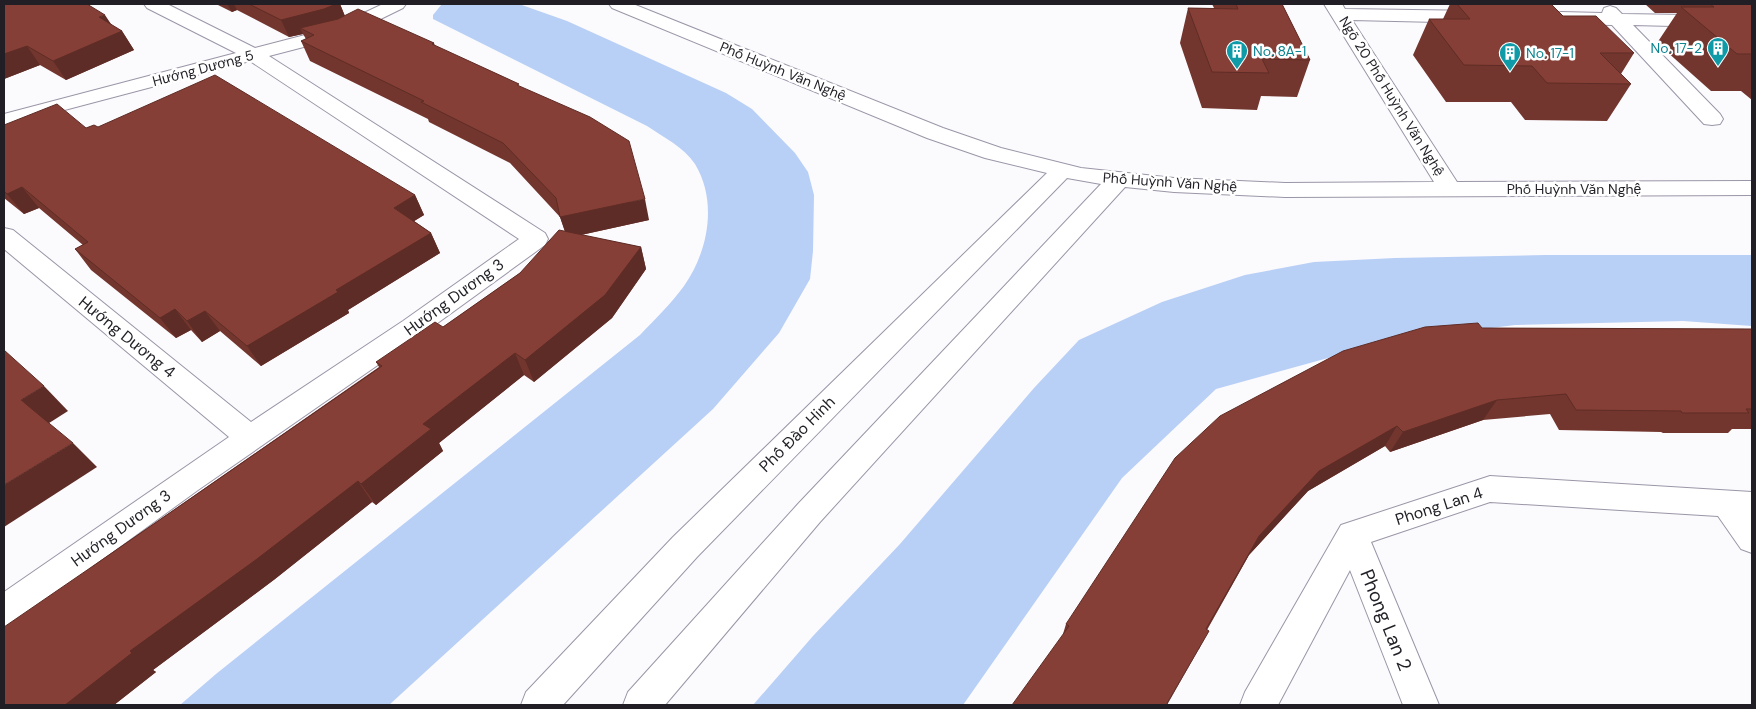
<svg xmlns="http://www.w3.org/2000/svg" width="1756" height="709" viewBox="0 0 1756 709" font-family="'DM Sans',sans-serif">
<style>
.water{fill:#b8cff6}
.lines{fill:none;stroke-linecap:round;stroke-linejoin:round}
.minor-casing{stroke:#9b96a7;stroke-width:2}
.minor{fill:#fff;fill-rule:evenodd}
.wall{fill:#73362e}
.shaded-wall{fill:#5e2c26}
.building{fill:#863f36;stroke:#5e2c26}
.labels{text-anchor:middle;dominant-baseline:central;stroke-width:5;stroke-linejoin:round;paint-order:stroke}
.far-culture-label{font-size:14px;fill:#0d838f;stroke:#fff;text-anchor:start}
.far-street-label{font-size:14px;fill:#211f25;stroke:#fff}
.street-label{font-size:16px;fill:#211f25;stroke:#fff}
.near-street-label{font-size:19px;fill:#211f25;stroke:#fff}
</style>
<rect width="100%" height="100%" fill="#fbfafd"/>
<g class="water">
<path d="M 442,4 L 519,4 L 567,21 L 726,93 L 752,109 L 795,153 L 808,172 L 814,195 L 813,251 L 810,279 L 779,333 L 713,409 L 389,705 L 180,705 L 216,674 L 640,335 C 655,319 671,304 684,286 C 708,252 718,202 695,164 C 684,147 663,137 647,126 L 433,19 L 433,15 Z"/>
<path d="M 1545,255 L 1752,255 L 1752,326 L 1683,321 L 1515,325 L 1412,338 L 1328,358 L 1216,389 L 1122,478 L 963,705 L 753,705 L 813,636 L 900,544 L 1034,388 L 1079,340 L 1162,302 L 1245,275 L 1314,262 L 1395,258 Z"/>
</g>
<g class="lines">
<g class="minor-casing">
<g id="minor">
<path d="M 144,4 L 167,4 L 255,48 L 332,28 L 383,4 L 406,4 L 403,8 L 346,36 L 269,56 L 545,233 L 548,239 L 545,245 L 421,335 L 198,490 L 16,622 L 4,627 L 4,592 L 229,437 L 4,249 L 4,228 L 13,230 L 251,422 L 403,321 L 519,239 L 250,61 L 4,126 L 4,114 L 236,53 L 147,8 Z"/>
<path d="M 609,4 L 633,4 L 943,128 L 1001,148 L 1081,168 L 1174,178 L 1285,183 L 1434,182 L 1324,4 L 1342,4 L 1345,9 L 1481,11 L 1488,13 L 1490,17 L 1488,21 L 1481,23 L 1352,20 L 1457,182 L 1752,181 L 1752,195 L 1285,197 L 1174,192 L 1125,187 L 820,522 L 665,705 L 623,705 L 628,692 L 798,504 L 1101,184 L 1067,178 L 697,557 L 563,705 L 521,705 L 526,692 L 673,537 L 1047,173 L 985,158 L 927,138 L 612,8 Z"/>
<path d="M 1610,6 L 1616,8 L 1622,14 L 1752,16 L 1752,28 L 1633,25 L 1720,114 L 1723,119 L 1720,124 L 1712,125 L 1704,124 L 1612,25 L 1561,24 L 1554,22 L 1552,18 L 1554,14 L 1561,12 L 1602,13 L 1604,8 Z"/>
<path d="M 1490,476 L 1752,492 L 1752,553 L 1741,549 L 1718,516 L 1490,502 L 1371,542 L 1439,705 L 1403,705 L 1350,570 L 1278,705 L 1240,705 L 1245,692 L 1341,525 Z"/>
</g>
</g>
<use href="#minor" class="minor"/>
</g>
<g class="wall">
<path d="M 4,4 L 111,25 L 122,31 L 134,50 L 66,80 L 40,65 L 4,79 Z"/>
<path d="M 216,4 L 340,4 L 345,16 L 434,43 L 435,46 L 520,87 L 649,220 L 581,235 L 641,247 L 646,269 L 612,318 L 534,382 L 524,375 L 439,443 L 443,451 L 376,505 L 372,502 L 275,579 L 153,670 L 156,672 L 114,705 L 4,705 L 93,566 L 379,367 L 376,362 L 443,327 L 520,273 L 565,231 L 560,217 L 510,163 L 429,122 L 428,119 L 310,61 L 301,41 L 306,39 L 303,34 L 289,37 L 237,10 L 232,12 Z"/>
<path d="M 1212,4 L 1282,4 L 1310,60 L 1297,97 L 1261,96 L 1257,110 L 1202,108 L 1180,43 L 1188,8 L 1214,8 Z"/>
<path d="M 1450,4 L 1551,4 L 1563,16 L 1634,53 L 1621,74 L 1631,84 L 1607,121 L 1525,120 L 1511,102 L 1446,102 L 1413,55 L 1429,19 L 1443,19 Z"/>
<path d="M 1645,4 L 1752,4 L 1752,100 L 1741,91 L 1711,91 L 1657,43 L 1677,13 L 1655,13 Z"/>
<path d="M 4,125 L 86,128 L 98,127 L 415,195 L 424,215 L 414,221 L 431,233 L 440,253 L 348,310 L 349,313 L 261,366 L 220,331 L 202,342 L 191,330 L 176,338 L 91,270 L 75,249 L 83,245 L 39,208 L 24,214 L 4,198 Z"/>
<path d="M 1482,328 L 1752,329 L 1752,429 L 1732,429 L 1728,433 L 1663,433 L 1661,432 L 1559,430 L 1550,414 L 1483,420 L 1390,452 L 1385,446 L 1308,491 L 1249,555 L 1207,630 L 1199,649 L 1063,634 L 1066,624 Z"/>
</g>
<g class="shaded-wall">
<path d="M 227,4 L 234,4 L 237,10 L 232,12 Z"/>
<path d="M 336,4 L 340,4 L 346,19 L 300,28 L 303,34 L 289,37 L 281,20 Z"/>
<path d="M 105,15 L 117,33 L 122,31 L 134,50 L 66,80 L 53,61 L 99,17 Z"/>
<path d="M 27,46 L 40,65 L 4,79 L 4,54 Z"/>
<path d="M 22,187 L 39,208 L 24,214 L 7,194 Z"/>
<path d="M 415,195 L 424,215 L 403,228 L 394,208 Z"/>
<path d="M 645,199 L 649,220 L 567,238 L 560,217 Z"/>
<path d="M 431,233 L 440,253 L 348,310 L 349,313 L 261,366 L 247,346 L 336,290 Z"/>
<path d="M 641,247 L 646,269 L 612,318 L 534,382 L 525,360 Z"/>
<path d="M 175,309 L 191,330 L 176,338 L 160,318 Z"/>
<path d="M 205,311 L 220,331 L 202,342 L 187,321 Z"/>
<path d="M 515,353 L 524,375 L 439,443 L 443,451 L 376,505 L 361,484 L 423,424 Z"/>
<path d="M 44,386 L 68,411 L 46,425 L 21,400 Z"/>
<path d="M 1497,400 L 1483,420 L 1390,452 L 1403,432 Z"/>
<path d="M 1397,426 L 1385,446 L 1308,491 L 1249,555 L 1197,647 L 1259,536 L 1319,471 Z"/>
<path d="M 73,443 L 97,467 L 4,527 L 4,485 Z"/>
<path d="M 358,481 L 372,502 L 275,579 L 153,670 L 156,672 L 114,705 L 65,705 L 130,651 Z"/>
<path d="M 1209,631 L 1167,705 L 1166,705 Z"/>
</g>
<g class="building">
<path d="M 4,4 L 87,4 L 105,15 L 99,17 L 122,31 L 53,61 L 27,46 L 4,54 Z"/>
<path d="M 249,4 L 336,4 L 324,9 L 281,20 Z"/>
<path d="M 1236,4 L 1282,4 L 1310,60 L 1262,59 L 1269,73 L 1212,72 L 1188,8 L 1238,9 Z"/>
<path d="M 1457,4 L 1551,4 L 1563,16 L 1596,16 L 1634,53 L 1600,53 L 1631,84 L 1547,83 L 1532,66 L 1464,65 L 1429,19 L 1470,19 Z"/>
<path d="M 1710,4 L 1752,4 L 1752,54 L 1737,54 L 1681,7 L 1714,7 Z"/>
<path d="M 358,9 L 434,43 L 432,44 L 519,84 L 517,85 L 590,117 L 629,141 L 645,199 L 560,217 L 556,198 L 503,143 L 421,102 L 424,101 L 301,41 L 314,35 L 300,28 L 338,19 Z"/>
<path d="M 215,75 L 415,195 L 394,208 L 431,233 L 336,290 L 338,292 L 247,346 L 205,311 L 187,321 L 175,309 L 160,318 L 75,249 L 88,242 L 22,187 L 7,194 L 4,191 L 4,125 L 57,104 L 86,128 L 94,125 L 98,127 Z"/>
<path d="M 559,230 L 641,247 L 605,295 L 525,360 L 515,353 L 423,424 L 431,429 L 361,484 L 358,481 L 257,559 L 130,651 L 132,653 L 65,705 L 4,705 L 4,627 L 93,566 L 382,366 L 376,362 L 435,322 L 443,327 L 520,273 Z"/>
<path d="M 1478,323 L 1482,328 L 1752,329 L 1752,409 L 1746,409 L 1749,413 L 1682,413 L 1681,411 L 1576,410 L 1566,394 L 1497,400 L 1403,432 L 1397,426 L 1319,471 L 1259,536 L 1206,629 L 1209,631 L 1166,705 L 1012,705 L 1069,626 L 1066,624 L 1175,458 L 1220,416 L 1343,351 L 1425,327 Z"/>
<path d="M 4,350 L 44,386 L 21,400 L 73,443 L 4,485 Z"/>
</g>
<defs>
<g id="building-pin" transform="scale(1.125)"><path d="M0 17L-7.5 6A9.5 9.5 0 1 1 7.5 6Z" fill="#0f9aa8" stroke="#fff"/><path d="M-4-6H4V6H1V3H-1V6H-4ZM-2.5-4.3h1.7v1.8h-1.7ZM.8-4.3h1.7v1.8H.8ZM-2.5-1h1.7V.8h-1.7ZM.8-1h1.7V.8H.8Z" fill="#fff"/></g>
</defs>
<g fill-rule="evenodd">
<use href="#building-pin" x="1718" y="48"/>
<use href="#building-pin" x="1237" y="51"/>
<use href="#building-pin" x="1510" y="53"/>
</g>
<g class="labels">
<g class="far-culture-label">
<text x="1702" y="48" text-anchor="end">No. 17-2</text>
<text x="1253" y="51">No. 8A-1</text>
<text x="1526" y="53">No. 17-1</text>
</g>
<g class="far-street-label">
<text transform="translate(203 68) rotate(-15)">Hướng Dương 5</text>
<text transform="translate(783 71) rotate(22)">Phố Huỳnh Văn Nghệ</text>
<text transform="translate(1392 96) rotate(58)">Ngõ 20 Phố Huỳnh Văn Nghệ</text>
<text transform="translate(1170 182) rotate(4)">Phố Huỳnh Văn Nghệ</text>
<text x="1574" y="189">Phố Huỳnh Văn Nghệ</text>
</g>
<g class="street-label">
<text transform="translate(454 297) rotate(-36)">Hướng Dương 3</text>
<text transform="translate(127 337) rotate(39)">Hướng Dương 4</text>
<text transform="translate(797 434) rotate(-45)">Phố Đào Hinh</text>
<text transform="translate(1439 506) rotate(-18)">Phong Lan 4</text>
<text transform="translate(121 528) rotate(-36)">Hướng Dương 3</text>
</g>
<g class="near-street-label">
<text transform="translate(1386 620) rotate(68)">Phong Lan 2</text>
</g>
</g>
<rect width="1756" height="709" fill="none" stroke="#211f25" stroke-width="10"/>
</svg>
